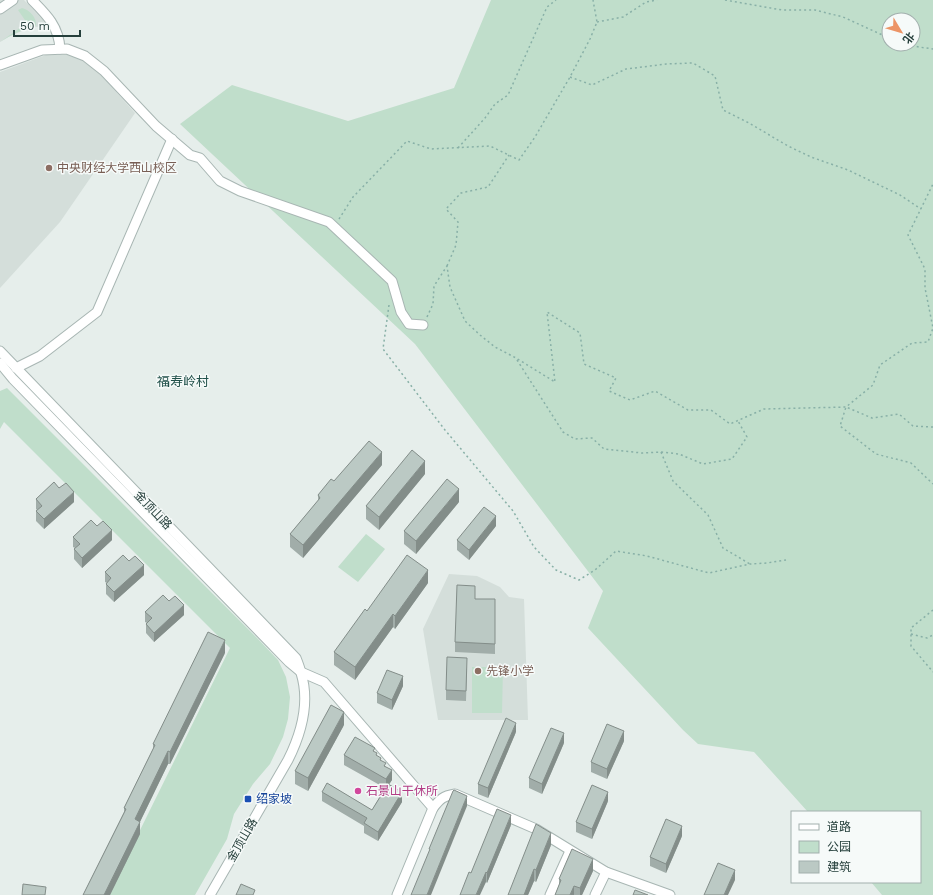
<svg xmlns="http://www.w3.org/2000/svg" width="933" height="895" viewBox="0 0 933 895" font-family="'Work Sans','Noto Sans SC',sans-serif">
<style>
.built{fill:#d4deda}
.green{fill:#c0decb;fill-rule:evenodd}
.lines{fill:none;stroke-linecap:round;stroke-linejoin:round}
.minor-casing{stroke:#a8b6b3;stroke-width:11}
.path{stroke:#88b0a7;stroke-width:1.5;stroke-dasharray:2 3;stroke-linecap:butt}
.minor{stroke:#fff;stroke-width:9}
.wall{fill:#a1ada9}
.shaded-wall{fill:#838d89}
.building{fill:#bbc9c4;stroke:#838d89}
.education-dot{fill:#8d6e63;stroke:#f6faf9;stroke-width:1.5}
.hotel-dot{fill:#d1479c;stroke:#f6faf9;stroke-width:1.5}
.transit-dot{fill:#1a4fb4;stroke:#f6faf9;stroke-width:1.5}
.labels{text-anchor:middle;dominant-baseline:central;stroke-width:3;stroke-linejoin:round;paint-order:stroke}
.education-label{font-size:12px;fill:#785e54;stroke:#f6faf9;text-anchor:start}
.street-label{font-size:12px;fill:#253f3b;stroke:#f6faf9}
.hotel-label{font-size:12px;fill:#b23c85;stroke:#f6faf9;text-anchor:start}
.transit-label{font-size:12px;fill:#164399;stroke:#f6faf9;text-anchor:start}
.neighbourhood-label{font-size:13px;fill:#21514a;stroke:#f6faf9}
</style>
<rect width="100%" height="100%" fill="#e6eeeb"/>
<g class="built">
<path d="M 0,0 L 24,0 L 44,21 L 43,26 L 29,28 L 8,37 L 0,42 Z"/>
<path d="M 46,55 L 68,55 L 83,60 L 100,74 L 135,113 L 60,222 L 0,288 L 0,72 Z"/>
<path d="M 449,574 L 477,576 L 500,587 L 509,597 L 524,599 L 528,720 L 438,720 L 423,629 Z"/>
</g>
<g class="green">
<path d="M 491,0 L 933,0 L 933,895 L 882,895 L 871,882 L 920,882 L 920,812 L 808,812 L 754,752 L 698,744 L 683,730 L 588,628 L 603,591 L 415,344 L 180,124 L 232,85 L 348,121 L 454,88 ZM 889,20 L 913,20 L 913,44 L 889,44 Z"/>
<path d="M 22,8 C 30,10 37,18 36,26 C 23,29 11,35 0,42 L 27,23 L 18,10 Z"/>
<path d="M 7,388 L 258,639 L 278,660 L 286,677 L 290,697 L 288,719 L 283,737 L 270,764 L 253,784 L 234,814 L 227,839 L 195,895 L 108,895 L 230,648 L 4,422 L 0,429 L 0,391 Z"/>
<path d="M 366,534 L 385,549 L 358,582 L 338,567 Z"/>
<path d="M 472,667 L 503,667 L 502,713 L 472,713 Z"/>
</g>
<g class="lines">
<g class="minor-casing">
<g id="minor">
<path d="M 32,0 C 47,15 59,27 60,49"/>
<path d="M 0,9 L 13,0"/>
<path d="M 0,65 L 42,50 L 67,49 L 85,56 L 104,71 L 156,126 L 190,155 L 200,158 L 220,181 L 240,191 L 329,222 L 392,281 L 401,312 L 409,324 L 423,325"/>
<path d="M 0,351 L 296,658 C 298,663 300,668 301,673 C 310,702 301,734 288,760 L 210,895"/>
<path d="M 0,363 L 13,379 L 289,662 L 301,672 L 324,682 L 433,808"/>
<path d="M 16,368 L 40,356 L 97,312 L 172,139"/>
<path d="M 397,895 L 433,808 C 440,799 443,796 455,794 L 536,829 L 606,872 L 670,895"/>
<path d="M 550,895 L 570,851"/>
<path d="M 595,895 L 606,872"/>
</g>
</g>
<g class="path">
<path d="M 725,0 L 782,10 L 815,10 L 843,17 L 889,38"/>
<path d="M 597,22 L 623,17 L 646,2 L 657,0"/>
<path d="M 907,44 L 919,47 L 933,49"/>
<path d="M 570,77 L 592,85 L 626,69 L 666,64 L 693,63 L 715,76 L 723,110 L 749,123 L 788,146 L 811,157 L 848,170 L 900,195 L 921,209"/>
<path d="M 458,148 L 485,118 L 495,104 L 508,95 L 547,7 L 556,0"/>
<path d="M 339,219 L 353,197 L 407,141 L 431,149 L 490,146 L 519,160 L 535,137 L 570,77 L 590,39 L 597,22 L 593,0"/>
<path d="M 447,266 L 456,245 L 458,222 L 446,209 L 461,193 L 488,187 L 509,155"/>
<path d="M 389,305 L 383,349 L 445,430 L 513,511 L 534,547 L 556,570 L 579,580 L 595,570 L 616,551 L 647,556 L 709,573 L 750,564 L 767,563 L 786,560"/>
<path d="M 427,317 L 433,304 L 434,286 L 447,266 L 450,287 L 465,321 L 480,335 L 495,347 L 516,358 L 555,382 L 547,312 L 580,333 L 584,364 L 616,378 L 609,391 L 630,400 L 655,391 L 688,410 L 711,410 L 730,424 L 764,409 L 846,407 L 873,385 L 880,365 L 912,343 L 928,342 L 933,328 L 925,288 L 925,269 L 908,235 L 933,184"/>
<path d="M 517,360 L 563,432 L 575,439 L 592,438 L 604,449 L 642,453 L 661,452 L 679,454 L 703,464 L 732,459 L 747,437 L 738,421"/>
<path d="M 933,427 L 913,426 L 899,414 L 872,418 L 846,407 L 840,426 L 876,454 L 911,463 L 933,484"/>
<path d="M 661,452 L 673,481 L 708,515 L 723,548 L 750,564"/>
<path d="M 933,610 L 911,628 L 911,646 L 933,672"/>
<path d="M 911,634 L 927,638 L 933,635"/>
</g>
<use href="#minor" class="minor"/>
</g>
<g class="wall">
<path d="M 382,465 L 303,558 L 290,547 L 290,534 L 318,501 L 318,495 L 334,481 Z"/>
<path d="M 425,474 L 379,530 L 366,519 L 366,506 Z"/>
<path d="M 59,488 L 74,502 L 44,529 L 36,521 L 36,511 L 37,510 L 36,509 L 36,499 Z"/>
<path d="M 459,502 L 416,554 L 404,544 L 404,531 Z"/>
<path d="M 97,526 L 112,540 L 82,568 L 74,559 L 74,549 L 75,548 L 73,547 L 73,537 Z"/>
<path d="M 496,526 L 469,560 L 457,550 L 457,540 Z"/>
<path d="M 129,561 L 144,575 L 114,602 L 106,594 L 106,584 L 107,583 L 105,582 L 105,572 Z"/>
<path d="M 428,583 L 395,629 L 393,627 L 355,680 L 334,665 L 334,652 L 367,611 Z"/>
<path d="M 475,599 L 495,599 L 495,654 L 455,652 L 455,642 Z"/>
<path d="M 169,601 L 184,615 L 154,642 L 146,633 L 146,624 L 147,623 L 145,622 L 145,612 Z"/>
<path d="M 225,653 L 170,764 L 168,764 L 140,822 L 140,834 L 110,895 L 83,895 L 124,812 L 124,808 L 153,749 L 153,744 Z"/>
<path d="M 467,668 L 466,701 L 446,700 L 446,690 Z"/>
<path d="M 403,686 L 392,710 L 377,703 L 377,693 Z"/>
<path d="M 344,725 L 308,791 L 295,784 L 295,771 Z"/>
<path d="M 516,732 L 488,798 L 478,794 L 478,784 Z"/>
<path d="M 624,741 L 607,779 L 591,772 L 591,762 Z"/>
<path d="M 564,743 L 542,794 L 529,788 L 529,778 Z"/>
<path d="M 375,752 L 377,756 L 386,767 L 392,780 L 389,784 L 402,802 L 378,841 L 364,833 L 364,826 L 322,801 L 322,792 L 372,810 L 385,788 L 344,765 L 344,755 Z"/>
<path d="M 608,801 L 592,839 L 576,832 L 576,822 Z"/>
<path d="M 511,825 L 487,883 L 486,882 L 471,873 Z"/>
<path d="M 682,836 L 666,873 L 650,866 L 650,857 Z"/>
<path d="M 551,845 L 536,882 L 534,881 L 528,895 L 508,895 Z"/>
<path d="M 593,871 L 582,895 L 555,895 L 559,885 L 559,879 Z"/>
</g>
<g class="shaded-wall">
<path d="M 382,452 L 382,465 L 303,558 L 303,545 Z"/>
<path d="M 425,461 L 425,474 L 379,530 L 379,517 Z"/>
<path d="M 459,489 L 459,502 L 416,554 L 416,541 Z"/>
<path d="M 74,492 L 74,502 L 44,529 L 44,519 Z"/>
<path d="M 496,516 L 496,526 L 469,560 L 469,550 Z"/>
<path d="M 112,530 L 112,540 L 82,568 L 82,558 Z"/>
<path d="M 144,565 L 144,575 L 114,602 L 114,592 Z"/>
<path d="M 428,570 L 428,583 L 395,629 L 395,616 Z"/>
<path d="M 184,605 L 184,615 L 154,642 L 154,633 Z"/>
<path d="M 393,614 L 393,627 L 355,680 L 355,667 Z"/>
<path d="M 225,640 L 225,653 L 170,764 L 170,752 Z"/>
<path d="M 403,676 L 403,686 L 392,710 L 392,700 Z"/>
<path d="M 344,712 L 344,725 L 308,791 L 308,778 Z"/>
<path d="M 516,723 L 516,732 L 488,798 L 488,788 Z"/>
<path d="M 624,731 L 624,741 L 607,779 L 607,769 Z"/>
<path d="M 564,733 L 564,743 L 542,794 L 542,784 Z"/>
<path d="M 168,751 L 168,764 L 135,832 L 135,819 Z"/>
<path d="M 392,770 L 392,780 L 386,789 L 386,779 Z"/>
<path d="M 402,792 L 402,802 L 378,841 L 378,832 Z"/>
<path d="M 608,792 L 608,801 L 592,839 L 592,829 Z"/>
<path d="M 467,796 L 467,806 L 431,895 L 427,895 Z"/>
<path d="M 511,815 L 511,825 L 487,883 L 487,873 Z"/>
<path d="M 140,822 L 140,834 L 110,895 L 104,895 Z"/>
<path d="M 682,826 L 682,836 L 666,873 L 666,864 Z"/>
<path d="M 551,833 L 551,845 L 536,882 L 536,870 Z"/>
<path d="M 593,859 L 593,871 L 582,895 L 580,895 L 580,888 Z"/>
<path d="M 534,869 L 534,881 L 528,895 L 524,895 Z"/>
<path d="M 735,870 L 735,880 L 728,895 L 724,895 Z"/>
<path d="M 486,872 L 486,882 L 480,895 L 476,895 Z"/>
<path d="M 574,886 L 574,895 L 570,895 Z"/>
</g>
<g class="building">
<path d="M 369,441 L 382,452 L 303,545 L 290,534 L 320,498 L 318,495 L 331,479 L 334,481 Z"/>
<path d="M 412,450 L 425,461 L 379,517 L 366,506 Z"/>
<path d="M 447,479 L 459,489 L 416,541 L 404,531 Z"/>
<path d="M 54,482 L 59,488 L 66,483 L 74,492 L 44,519 L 36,511 L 42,506 L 36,499 Z"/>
<path d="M 484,507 L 496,516 L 469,550 L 457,540 Z"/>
<path d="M 91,520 L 97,526 L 103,521 L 112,530 L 82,558 L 74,549 L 80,544 L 73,537 Z"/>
<path d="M 123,555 L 129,561 L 135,556 L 144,565 L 114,592 L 106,584 L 111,578 L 105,572 Z"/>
<path d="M 407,555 L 428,570 L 395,616 L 393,614 L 355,667 L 334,652 L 365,609 L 367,611 Z"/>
<path d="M 457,585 L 475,586 L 475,599 L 495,599 L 495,644 L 455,642 Z"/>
<path d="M 163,595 L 169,601 L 175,596 L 184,605 L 154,633 L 146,624 L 152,618 L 145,612 Z"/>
<path d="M 208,632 L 225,640 L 170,752 L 168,751 L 135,819 L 140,822 L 104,895 L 83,895 L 126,809 L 124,808 L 155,745 L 153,744 Z"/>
<path d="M 447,657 L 467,658 L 466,691 L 446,690 Z"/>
<path d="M 387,670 L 403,676 L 392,700 L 377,693 Z"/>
<path d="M 331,705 L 344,712 L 308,778 L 295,771 Z"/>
<path d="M 506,718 L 516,723 L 488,788 L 478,784 Z"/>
<path d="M 607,724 L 624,731 L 607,769 L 591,762 Z"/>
<path d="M 551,728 L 564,733 L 542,784 L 529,778 Z"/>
<path d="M 355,737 L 375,748 L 373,751 L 377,753 L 376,755 L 381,758 L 380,760 L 386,763 L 384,766 L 392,770 L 386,779 L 344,755 Z"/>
<path d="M 327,783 L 372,810 L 388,784 L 402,792 L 378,832 L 364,823 L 367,818 L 322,792 Z"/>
<path d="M 592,785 L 608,792 L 592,829 L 576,822 Z"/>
<path d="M 454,790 L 467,796 L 427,895 L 411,895 L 430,849 L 429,849 L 453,791 Z"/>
<path d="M 497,809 L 511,815 L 487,873 L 486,872 L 476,895 L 460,895 L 469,872 L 471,873 Z"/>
<path d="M 666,819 L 682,826 L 666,864 L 650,857 Z"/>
<path d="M 536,824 L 551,833 L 536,870 L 534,869 L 524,895 L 508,895 Z"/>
<path d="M 572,849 L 593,859 L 580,888 L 574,886 L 570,895 L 555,895 L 561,880 L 559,879 Z"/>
<path d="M 718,863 L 735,870 L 724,895 L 704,895 Z"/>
<path d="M 23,884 L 46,887 L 45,895 L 22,895 Z"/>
<path d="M 241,884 L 255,890 L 253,895 L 236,895 Z"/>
<path d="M 635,890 L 648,895 L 633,895 Z"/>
</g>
<g class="education-dot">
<circle cx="49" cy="168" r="4"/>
<circle cx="478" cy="671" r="4"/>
</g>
<circle class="hotel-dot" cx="358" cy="791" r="4"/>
<rect class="transit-dot" x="244" y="795" width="8" height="8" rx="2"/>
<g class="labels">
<g class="education-label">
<text x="57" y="168">中央财经大学西山校区</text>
<text x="486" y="671">先锋小学</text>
</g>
<g class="street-label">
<text transform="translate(153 510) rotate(46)">金顶山路</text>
<text transform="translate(242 840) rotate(-60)">金顶山路</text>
</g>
<g class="hotel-label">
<text x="366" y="791">石景山干休所</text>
</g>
<g class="transit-label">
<text x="256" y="799">绍家坡</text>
</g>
<g class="neighbourhood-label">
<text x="183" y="381">福寿岭村</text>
</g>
</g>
<rect x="791" y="811" width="130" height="72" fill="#f6faf9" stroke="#a2afad"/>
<rect x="799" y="824" width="20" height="6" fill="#ffffff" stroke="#a2afad"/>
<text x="827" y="831" font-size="12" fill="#253f3b">道路</text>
<rect x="799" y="841" width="20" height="12" fill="#c0decb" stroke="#a2afad"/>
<text x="827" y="851" font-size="12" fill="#253f3b">公园</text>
<rect x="799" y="861" width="20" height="12" fill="#bbc9c4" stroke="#a2afad"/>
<text x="827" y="871" font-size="12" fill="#253f3b">建筑</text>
<g transform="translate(901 32) rotate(128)"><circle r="19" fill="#f6faf9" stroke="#a2afad"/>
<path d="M0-3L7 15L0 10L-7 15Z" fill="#ec9466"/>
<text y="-6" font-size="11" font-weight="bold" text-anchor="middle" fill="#253f3b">北</text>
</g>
<path d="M14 30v6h66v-6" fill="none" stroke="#253f3b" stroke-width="2"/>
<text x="20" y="30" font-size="12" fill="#253f3b" stroke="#f6faf9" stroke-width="3" paint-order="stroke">50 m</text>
</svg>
